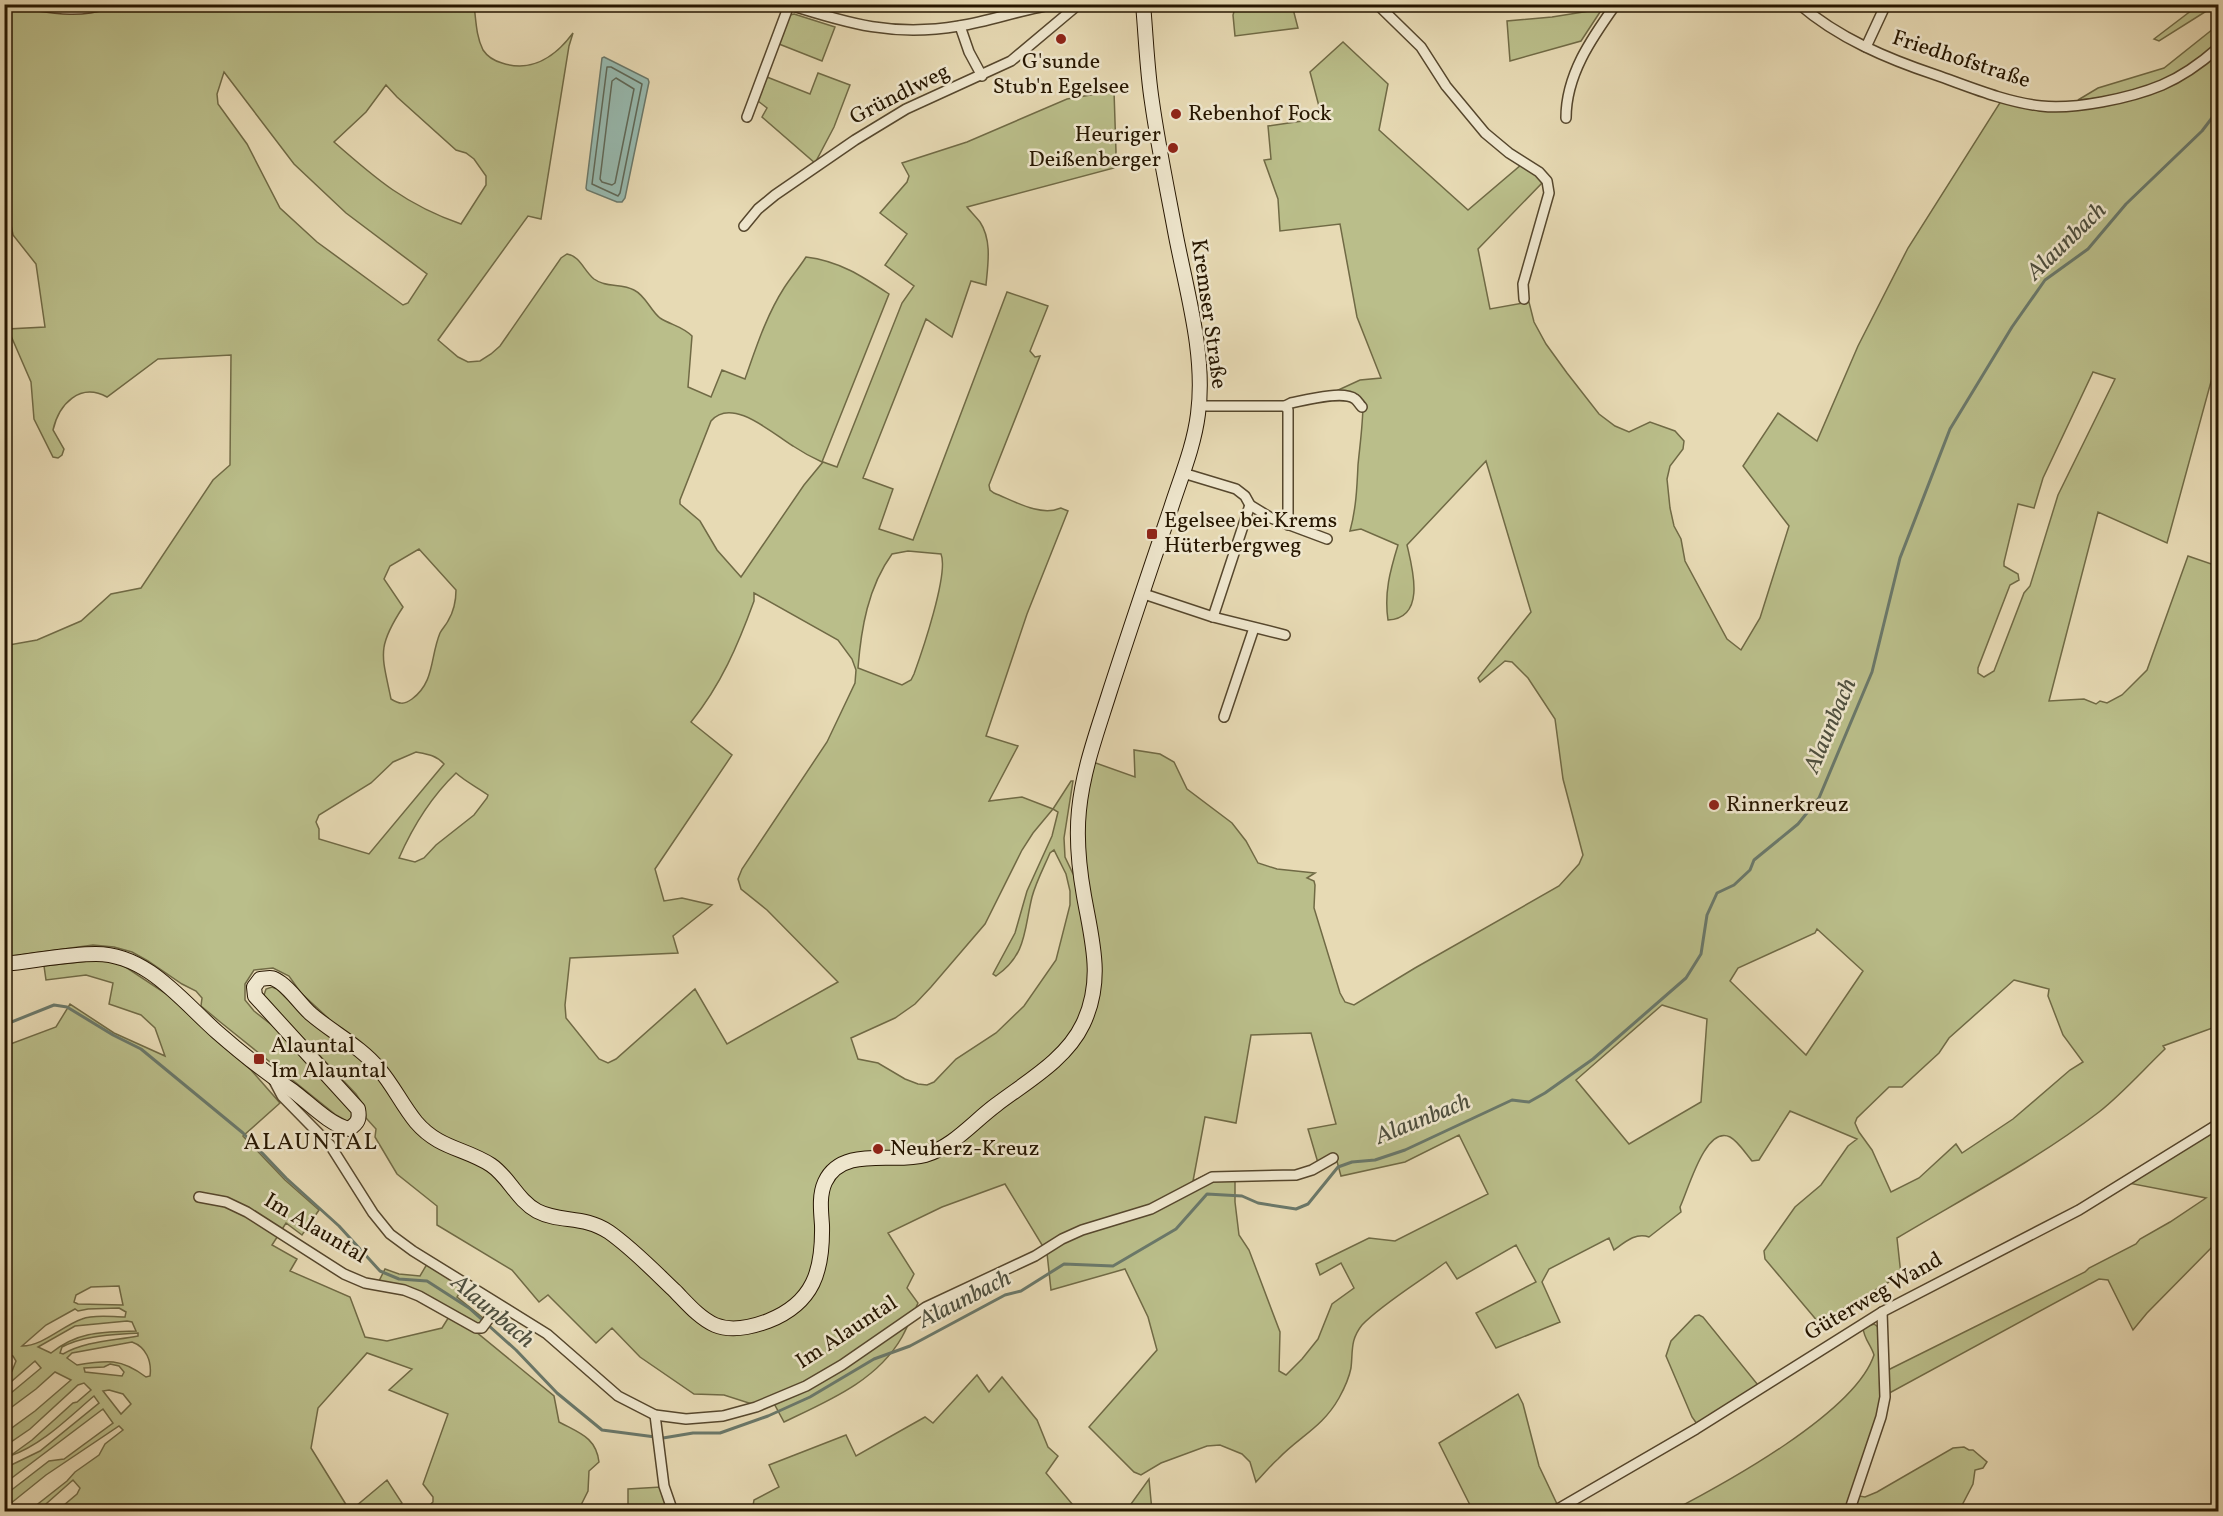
<svg xmlns="http://www.w3.org/2000/svg" width="2223" height="1516" viewBox="0 0 2223 1516" font-family="Vollkorn,serif">
<style>
.green{fill:#babe8a;stroke:#706a45;stroke-width:1.5;fill-rule:evenodd}
.water{fill:#97bab0;stroke:#6a786a;stroke-width:1.5}
.lines{fill:none;stroke-linecap:round;stroke-linejoin:round}
.shore{stroke:#5e6858;stroke-width:1.5}
.stream{stroke:#6a786a;stroke-width:3}
.street-casing{stroke:#56472d;stroke-width:12}
.secondary-casing{stroke:#261600;stroke-width:16}
.street{stroke:#efe7ce;stroke-width:9}
.secondary{stroke:#efe7ce;stroke-width:14}
.poi-dot{fill:#8f2418;stroke:#efe7ce;stroke-width:2}
.labels{text-anchor:middle;dominant-baseline:central;stroke-width:5;stroke-linejoin:round;paint-order:stroke}
.street-label{font-size:22px;fill:#261600;stroke:#efe7ce}
.poi-label{font-size:22px;fill:#261600;stroke:#efe7ce;text-anchor:start}
.water-label{font-size:24px;font-style:italic;fill:#4e4f3e;stroke:#efe7ce}
.neighbourhood-label{font-size:24px;letter-spacing:1.5px;fill:#261600;stroke:#efe7ce}
</style>
<rect width="100%" height="100%" fill="#e7dab4"/>
<filter id="stains"><feTurbulence type="fractalNoise" baseFrequency=".00333" numOctaves="4"/><feColorMatrix values="0 0 0 0 .2 0 0 0 0 .09 0 0 0 0 .02 0 0 0 .5 -.17"/></filter>
<radialGradient id="worn" r=".72"><stop offset=".6" stop-color="#630" stop-opacity="0"/><stop offset="1" stop-color="#630" stop-opacity=".3"/></radialGradient>
<g class="green">
<path d="M 117,4 L 474,5 C 476,20 476,36 483,50 C 487,56 495,61 502,63 C 532,73 556,56 573,33 L 569,46 L 541,219 L 528,216 L 438,340 L 458,357 L 468,362 L 480,361 L 491,354 L 500,346 L 561,258 L 567,254 C 580,256 584,271 594,279 C 606,288 622,283 634,290 C 646,296 650,310 660,318 C 671,325 682,326 692,336 L 688,387 L 711,397 L 722,370 L 745,379 C 756,348 766,316 784,288 C 791,277 799,268 806,257 C 839,261 862,276 889,294 L 822,462 C 811,457 802,452 793,446 C 773,434 732,396 711,421 L 680,500 L 680,504 L 700,521 L 717,550 L 741,577 L 804,485 L 823,462 L 837,467 L 902,303 L 914,286 L 885,265 L 907,234 L 880,213 L 907,182 L 909,176 L 902,163 L 967,142 L 1067,99 L 1114,91 L 1116,152 L 1114,168 L 967,207 C 971,212 976,217 980,222 C 992,240 988,264 986,285 L 971,281 L 952,337 L 926,319 L 863,478 L 893,489 L 879,529 L 913,540 L 1007,292 L 1048,306 L 1030,351 L 1035,357 L 1040,356 L 989,485 L 990,490 L 994,493 C 1014,501 1040,517 1061,508 L 1068,511 L 1027,614 L 986,736 L 1018,746 L 989,801 L 1022,797 L 1053,809 L 1071,781 L 1073,781 L 1064,838 L 1065,857 L 1075,878 L 1101,971 L 1099,944 L 1084,868 L 1083,810 L 1093,762 L 1135,777 L 1134,750 L 1160,754 L 1174,762 L 1187,789 L 1232,823 L 1246,841 L 1258,863 L 1277,869 L 1315,873 L 1307,878 L 1314,881 L 1315,885 L 1314,908 L 1340,993 L 1345,1002 L 1354,1005 L 1415,968 L 1559,886 L 1579,864 L 1583,855 L 1563,779 L 1555,719 L 1528,678 L 1512,662 L 1505,661 L 1480,682 L 1478,678 L 1531,612 L 1486,461 L 1407,545 C 1412,567 1427,618 1388,620 C 1384,593 1390,571 1398,545 L 1361,529 L 1350,531 C 1356,509 1357,488 1358,465 C 1360,444 1363,424 1363,403 L 1334,392 L 1360,380 L 1381,378 L 1357,317 L 1340,224 L 1280,231 L 1278,199 L 1264,160 L 1271,159 L 1268,126 L 1316,119 L 1321,114 L 1310,72 L 1343,42 L 1388,84 L 1379,130 L 1468,210 L 1521,165 L 1537,175 L 1543,182 L 1478,249 L 1490,309 L 1529,302 L 1534,322 L 1546,344 L 1567,373 L 1599,414 L 1615,426 L 1629,432 L 1650,422 L 1675,431 L 1684,441 L 1683,449 L 1670,466 L 1667,479 L 1670,508 L 1674,526 L 1681,539 L 1685,561 L 1727,639 L 1741,650 L 1760,618 L 1789,526 L 1743,466 L 1778,413 L 1817,441 L 1858,346 L 1908,248 L 2001,101 L 2040,111 L 2067,110 L 2111,105 L 2109,97 L 2078,100 L 2098,88 L 2164,68 L 2218,25 L 2218,356 L 2167,543 L 2098,512 L 2049,701 L 2084,699 L 2096,704 L 2100,701 L 2107,703 L 2122,695 L 2147,670 L 2188,556 L 2217,566 L 2218,549 L 2218,1026 L 2163,1046 L 2165,1049 C 2143,1070 2123,1093 2099,1112 C 2038,1159 1964,1198 1897,1238 L 1901,1275 L 1819,1323 L 1765,1259 L 1764,1251 L 1795,1207 L 1821,1185 L 1848,1146 L 1857,1139 L 1790,1111 L 1759,1160 L 1752,1161 C 1746,1154 1738,1141 1730,1137 C 1705,1125 1688,1191 1680,1207 L 1681,1212 L 1649,1237 C 1636,1232 1625,1242 1614,1250 L 1609,1238 L 1549,1269 L 1542,1282 L 1560,1322 L 1496,1348 L 1476,1313 L 1536,1282 L 1516,1245 L 1457,1279 L 1446,1262 C 1422,1280 1382,1304 1362,1325 C 1350,1340 1353,1351 1351,1368 C 1349,1378 1344,1389 1339,1398 C 1322,1428 1300,1436 1278,1459 C 1270,1466 1263,1475 1256,1482 L 1250,1462 L 1242,1454 L 1220,1445 L 1207,1446 L 1161,1463 L 1141,1475 L 1134,1472 L 1089,1427 L 1157,1350 L 1148,1317 L 1125,1269 L 1051,1290 L 1047,1253 L 1005,1184 L 942,1207 L 888,1233 L 914,1274 L 907,1288 L 918,1303 C 913,1314 908,1326 902,1337 C 877,1381 828,1401 784,1422 L 771,1398 L 755,1405 L 724,1395 L 694,1394 L 640,1357 L 612,1328 L 596,1343 L 548,1295 L 539,1302 L 512,1270 L 437,1225 L 437,1206 L 397,1174 L 375,1137 L 376,1129 L 366,1118 L 364,1106 L 356,1094 L 266,999 L 264,995 L 266,989 L 272,987 L 277,989 L 304,1016 L 323,1030 L 328,1018 L 301,993 L 289,976 L 273,968 L 254,970 L 245,984 L 245,1000 L 254,1011 L 287,1037 L 352,1111 L 351,1118 L 347,1121 L 336,1115 L 219,1021 L 201,1006 L 202,998 L 196,991 L 182,984 L 148,961 L 132,952 L 114,947 L 93,945 L 5,957 L 4,642 L 9,645 L 37,640 L 81,621 L 111,594 L 141,588 L 213,480 L 230,465 L 231,355 L 158,359 L 107,397 C 80,382 59,404 53,430 L 64,449 L 62,455 L 58,458 L 53,457 L 34,419 L 31,382 L 8,329 L 45,327 L 36,264 L 13,235 L 5,194 L 5,5 L 93,5 L 54,12 C 79,15 94,11 117,4 ZM 224,72 L 294,164 L 346,213 L 427,274 L 408,303 L 403,305 L 317,242 L 280,208 L 247,144 L 218,104 L 217,94 ZM 386,85 L 397,97 L 456,150 L 466,153 L 474,159 L 486,176 L 486,185 L 461,224 C 406,205 376,179 334,142 L 366,112 ZM 2093,372 L 2115,379 L 2058,495 L 2030,586 L 2024,593 L 1994,671 L 1984,677 L 1978,673 L 1978,668 L 2010,585 L 2019,580 L 2018,574 L 2004,566 L 2004,562 L 2018,504 L 2034,508 L 2043,478 ZM 419,549 L 456,590 C 456,601 454,611 448,621 C 446,625 442,629 440,633 C 430,657 435,682 412,699 C 404,705 399,704 391,699 C 382,655 376,648 403,607 L 384,579 L 390,566 ZM 908,551 L 941,554 C 949,573 922,652 914,674 L 911,680 L 902,685 L 858,668 C 861,629 868,587 892,554 ZM 754,593 L 838,640 L 852,659 L 856,670 L 855,683 L 827,742 L 742,869 L 738,879 L 741,889 L 767,910 L 838,982 L 727,1044 L 695,989 L 616,1059 L 608,1063 L 599,1059 L 566,1018 L 565,1005 L 570,958 L 678,953 L 673,936 L 712,905 L 682,898 L 664,901 L 655,869 L 732,755 L 691,722 C 721,685 738,645 754,601 ZM 416,752 C 427,754 436,755 444,764 L 369,854 L 319,839 L 319,829 L 316,822 L 319,815 L 371,783 L 393,762 ZM 456,773 C 466,782 477,787 488,795 L 487,798 L 474,815 L 436,845 L 424,858 L 415,862 L 399,858 C 413,826 430,798 456,773 ZM 1053,809 L 1058,812 L 1052,836 L 1027,891 L 1015,933 L 993,974 L 996,976 C 1027,955 1024,929 1032,897 C 1036,882 1044,867 1050,853 L 1054,850 L 1066,874 L 1070,891 L 1070,905 L 1056,960 L 1024,1006 L 996,1033 L 956,1059 L 934,1082 L 927,1085 L 918,1084 L 905,1079 L 878,1063 L 858,1059 L 851,1038 L 895,1018 L 915,1004 L 931,987 L 985,924 L 1022,850 L 1033,833 ZM 1817,929 L 1863,971 L 1806,1055 L 1730,981 L 1738,968 L 1815,933 ZM 2014,980 L 2049,989 L 2048,996 L 2063,1035 L 2083,1062 L 2070,1070 L 2013,1119 L 1962,1153 L 1956,1144 L 1919,1178 L 1891,1192 L 1872,1150 L 1859,1132 L 1855,1123 L 1857,1118 L 1889,1087 L 1902,1087 L 1939,1053 L 1949,1038 ZM 1662,1005 L 1707,1019 L 1701,1102 L 1629,1144 L 1576,1080 ZM 1311,1033 L 1336,1124 L 1308,1129 L 1318,1163 L 1335,1154 L 1341,1176 L 1405,1162 L 1459,1135 L 1488,1194 L 1395,1241 L 1369,1238 L 1316,1264 L 1320,1275 L 1341,1263 L 1354,1288 L 1332,1304 L 1318,1339 L 1302,1359 L 1286,1375 L 1279,1371 L 1280,1332 L 1249,1250 L 1239,1235 L 1235,1202 L 1235,1172 L 1210,1173 L 1193,1181 L 1205,1117 L 1236,1123 L 1251,1035 Z"/>
<path d="M 2200,4 L 2216,5 L 2159,41 L 2154,39 Z"/>
<path d="M 1292,5 L 1298,28 L 1235,36 L 1233,15 L 1236,5 Z"/>
<path d="M 1602,9 L 1581,41 L 1510,61 L 1507,21 L 1552,17 Z"/>
<path d="M 794,14 L 835,27 L 822,61 L 779,44 L 790,15 Z"/>
<path d="M 818,73 L 850,85 L 834,127 L 815,163 L 762,117 L 767,108 L 758,101 L 767,77 L 810,94 Z"/>
<path d="M 98,960 L 118,962 L 171,997 L 197,1023 L 251,1070 L 280,1103 L 243,1136 L 285,1180 L 319,1210 L 302,1235 L 286,1223 L 272,1245 L 297,1259 L 290,1271 L 350,1297 L 365,1337 L 387,1341 L 442,1328 L 452,1312 L 404,1288 L 379,1281 L 385,1269 L 399,1274 L 420,1276 L 427,1264 L 463,1287 L 457,1297 L 483,1318 L 475,1331 L 554,1396 L 559,1422 C 579,1433 596,1437 599,1462 L 589,1471 L 588,1491 L 578,1511 L 423,1511 L 433,1502 L 433,1497 L 423,1484 L 448,1414 L 389,1390 L 412,1369 L 367,1353 L 318,1408 L 311,1448 L 350,1511 L 387,1480 L 402,1503 L 392,1511 L 57,1511 L 77,1494 L 80,1488 L 73,1480 L 38,1511 L 29,1511 L 67,1481 L 75,1472 L 99,1455 L 105,1444 L 123,1430 L 119,1426 L 46,1475 L 5,1508 L 5,1495 L 49,1461 L 64,1459 L 113,1423 L 103,1409 L 5,1483 L 5,1468 L 40,1451 L 99,1403 L 94,1396 C 68,1418 42,1445 10,1456 L 32,1440 L 73,1403 L 77,1402 L 91,1390 L 84,1383 L 78,1385 L 30,1429 L 5,1446 L 5,1433 L 35,1411 L 71,1380 L 55,1372 L 36,1389 L 5,1412 L 5,1398 L 41,1368 L 35,1361 L 5,1387 L 5,1377 L 12,1371 L 16,1361 L 13,1356 L 4,1351 L 5,1046 L 56,1027 L 70,1004 L 114,1033 L 165,1056 L 155,1028 L 141,1015 L 109,1004 L 113,983 L 86,975 L 46,980 L 44,966 ZM 119,1286 L 123,1305 L 78,1304 L 74,1302 L 76,1295 L 91,1287 ZM 119,1308 L 126,1312 L 125,1317 C 112,1317 94,1314 82,1319 C 62,1326 43,1346 22,1346 L 46,1325 L 75,1309 L 78,1311 L 88,1309 ZM 127,1321 L 132,1322 L 136,1331 C 103,1332 78,1331 51,1353 L 38,1347 L 75,1326 ZM 138,1333 L 138,1336 C 112,1341 86,1341 63,1354 L 60,1353 L 62,1347 C 84,1335 113,1335 138,1333 ZM 132,1342 C 146,1347 152,1361 150,1376 L 146,1377 C 121,1358 107,1360 77,1365 L 67,1358 L 72,1353 ZM 110,1364 L 119,1366 L 124,1372 L 122,1376 L 85,1372 L 84,1368 L 104,1367 ZM 109,1390 L 123,1394 L 131,1404 L 121,1414 L 103,1391 Z"/>
<path d="M 2218,1129 L 2218,1241 L 2147,1313 L 2133,1330 L 2108,1280 L 2099,1279 L 1882,1397 L 1878,1416 L 1853,1495 L 1865,1497 L 1877,1492 L 1953,1448 L 1964,1447 L 1969,1450 L 1973,1450 L 1987,1462 L 1983,1468 L 1975,1470 L 1973,1484 L 1959,1511 L 1670,1512 C 1724,1484 1855,1413 1874,1355 C 1871,1345 1864,1339 1863,1328 L 1874,1324 L 1878,1327 L 1882,1373 L 2085,1272 L 2089,1268 L 2136,1244 L 2140,1239 L 2170,1222 L 2206,1198 L 2128,1183 Z"/>
<path d="M 1699,1315 L 1703,1317 L 1758,1385 L 1697,1424 L 1692,1417 L 1666,1356 L 1671,1341 L 1695,1316 Z"/>
<path d="M 977,1375 L 989,1392 L 1002,1377 L 1037,1420 L 1048,1447 L 1058,1456 L 1046,1473 L 1078,1511 L 752,1511 L 754,1500 L 779,1487 L 769,1465 L 846,1435 L 856,1456 L 925,1417 L 933,1423 Z"/>
<path d="M 1518,1394 L 1523,1404 L 1539,1466 L 1557,1504 L 1546,1511 L 1473,1511 L 1439,1443 Z"/>
<path d="M 1149,1479 L 1152,1511 L 1126,1511 Z"/>
<path d="M 661,1487 L 670,1512 L 628,1512 L 628,1489 Z"/>
</g>
<path class="water" d="M 604,57 L 648,79 L 649,82 L 625,198 L 622,202 L 617,202 L 587,190 L 586,188 L 602,58 Z"/>
<g class="lines">
<g class="shore">
<path d="M 607,67 L 611,67 L 642,84 L 620,193 L 618,196 L 592,184 Z"/>
<path d="M 616,78 L 634,89 L 615,183 L 612,185 L 602,182 L 600,179 L 612,81 Z"/>
</g>
<path class="stream" d="M 4,1025 L 54,1005 L 67,1007 L 113,1035 L 141,1049 L 243,1133 L 286,1178 L 339,1226 L 380,1271 L 399,1279 L 427,1281 L 469,1308 L 516,1350 L 557,1393 L 602,1430 L 663,1438 L 693,1433 L 720,1433 L 768,1416 L 810,1397 L 874,1359 L 910,1346 L 1005,1295 L 1021,1291 L 1064,1264 L 1113,1266 L 1176,1229 L 1207,1194 L 1242,1196 L 1258,1203 L 1296,1209 L 1308,1204 L 1338,1167 L 1352,1162 L 1375,1160 L 1405,1150 L 1512,1100 L 1529,1102 L 1545,1093 L 1593,1059 L 1686,978 L 1701,954 L 1707,915 L 1717,893 L 1734,885 L 1750,870 L 1754,860 L 1798,824 L 1819,798 L 1872,672 L 1900,558 L 1950,429 L 2012,327 L 2045,280 L 2088,249 L 2126,204 L 2202,131 L 2218,110"/>
<g class="street-casing">
<g id="street">
<path d="M 26,4 C 54,8 78,13 106,4"/>
<path d="M 787,4 C 849,24 894,37 959,26 C 992,21 1025,8 1058,4"/>
<path d="M 1377,4 L 1421,47 L 1446,86 L 1485,133 L 1509,153 L 1539,172 L 1547,181 L 1549,193 L 1523,284 L 1524,299"/>
<path d="M 1799,4 C 1838,38 1888,59 1936,75 C 1970,87 2005,102 2041,106 C 2074,110 2131,98 2162,85 C 2183,76 2201,63 2218,48"/>
<path d="M 960,26 L 969,52 L 982,76"/>
<path d="M 1866,47 L 1886,4"/>
<path d="M 747,117 L 789,5"/>
<path d="M 1566,118 C 1566,75 1591,39 1616,4"/>
<path d="M 744,226 L 758,209 L 775,195 L 855,140 L 906,109 L 1011,61 L 1079,4"/>
<path d="M 1199,406 L 1285,406 L 1291,403 C 1306,400 1343,390 1355,399 C 1358,401 1359,404 1362,407"/>
<path d="M 1285,406 L 1288,410 L 1288,525"/>
<path d="M 1183,473 L 1236,489 L 1245,496 L 1250,505 L 1271,518 L 1327,539"/>
<path d="M 1141,593 L 1213,617 L 1285,635"/>
<path d="M 1213,617 L 1250,505"/>
<path d="M 1224,717 L 1254,628"/>
<path d="M 273,1079 L 282,1096 L 330,1145 L 373,1213 L 390,1234 L 413,1251 L 547,1334 L 618,1396 L 655,1415 L 686,1419 L 723,1416 L 756,1407 L 806,1386 L 842,1365 L 926,1307 L 1035,1256 L 1062,1239 L 1082,1230 L 1151,1209 L 1212,1177 L 1296,1175 L 1312,1170 L 1333,1158"/>
<path d="M 199,1197 L 226,1202 L 247,1212 L 344,1274 L 365,1283 L 404,1290 L 419,1296 L 476,1328 L 482,1328 L 499,1305"/>
<path d="M 655,1415 L 664,1486 L 673,1512"/>
<path d="M 1553,1512 L 1696,1429 L 1882,1312 L 2079,1210 L 2218,1124"/>
<path d="M 1849,1512 L 1881,1417 L 1885,1397 L 1882,1312"/>
</g>
</g>
<g class="secondary-casing">
<path id="secondary" d="M 4,964 C 34,961 67,954 96,954 C 147,954 182,1001 217,1032 C 241,1053 266,1073 293,1091 C 309,1103 330,1125 349,1129 C 358,1123 360,1119 358,1109 L 255,996 L 254,987 L 260,979 C 271,978 271,976 281,983 C 292,991 300,1004 311,1014 C 333,1033 360,1046 379,1069 C 393,1085 402,1105 416,1122 C 439,1149 465,1148 491,1165 C 509,1177 517,1200 537,1211 C 560,1223 584,1215 609,1232 C 633,1249 653,1270 674,1290 C 686,1302 699,1318 715,1325 C 732,1332 752,1327 768,1321 C 814,1303 823,1270 822,1225 C 821,1211 819,1195 825,1182 C 842,1145 895,1164 925,1155 C 953,1147 973,1122 996,1105 C 1026,1082 1066,1060 1083,1024 C 1104,980 1092,941 1084,896 C 1079,868 1076,839 1079,810 C 1083,770 1097,732 1109,694 C 1129,632 1150,570 1171,508 C 1181,477 1194,446 1198,414 C 1206,354 1186,290 1175,231 C 1167,188 1158,145 1152,102 C 1147,70 1146,37 1143,4"/>
</g>
<use href="#street" class="street"/>
<use href="#secondary" class="secondary"/>
</g>
<g class="poi-dot">
<circle cx="1061" cy="39" r="6"/>
<circle cx="1176" cy="114" r="6"/>
<circle cx="1173" cy="148" r="6"/>
<rect x="1146" y="528" width="12" height="12" rx="3"/>
<circle cx="1714" cy="805" r="6"/>
<rect x="253" y="1053" width="12" height="12" rx="3"/>
<circle cx="878" cy="1149" r="6"/>
</g>
<g class="labels">
<g class="street-label">
<text transform="translate(1961 60) rotate(18)">Friedhofstraße</text>
<text transform="translate(900 95) rotate(-27)">Gründlweg</text>
<text transform="translate(1208 314) rotate(82)">Kremser Straße</text>
<text transform="translate(315 1229) rotate(31)">Im Alauntal</text>
<text transform="translate(1874 1297) rotate(-30)">Güterweg Wand</text>
<text transform="translate(847 1333) rotate(-33)">Im Alauntal</text>
</g>
<g class="poi-label">
<text x="1061" y="62" text-anchor="middle">G'sunde<tspan x="1061" dy="25">Stub'n Egelsee</tspan></text>
<text x="1188" y="114">Rebenhof Fock</text>
<text x="1161" y="135" text-anchor="end">Heuriger<tspan x="1161" dy="25">Deißenberger</tspan></text>
<text x="1164" y="521">Egelsee bei Krems<tspan x="1164" dy="25">Hüterbergweg</tspan></text>
<text x="1726" y="805">Rinnerkreuz</text>
<text x="271" y="1046">Alauntal<tspan x="271" dy="25">Im Alauntal</tspan></text>
<text x="890" y="1149">Neuherz-Kreuz</text>
</g>
<g class="water-label">
<text transform="translate(2067 242) rotate(-44)">Alaunbach</text>
<text transform="translate(1831 726) rotate(-67)">Alaunbach</text>
<text transform="translate(1423 1120) rotate(-22)">Alaunbach</text>
<text transform="translate(965 1300) rotate(-27)">Alaunbach</text>
<text transform="translate(492 1312) rotate(40)">Alaunbach</text>
</g>
<g class="neighbourhood-label">
<text x="311" y="1143">ALAUNTAL</text>
</g>
</g>
<rect width="2223" height="1516" fill="none" stroke="#e7dab4" stroke-width="24"/>
<rect x="6" y="6" width="2211" height="1504" fill="none" stroke="#261600" stroke-width="3"/>
<rect x="12" y="12" width="2199" height="1492" fill="none" stroke="#261600" stroke-width="1.5"/>
<rect width="100%" height="100%" filter="url(#stains)"/>
<rect width="100%" height="100%" fill="url(#worn)"/>
</svg>
